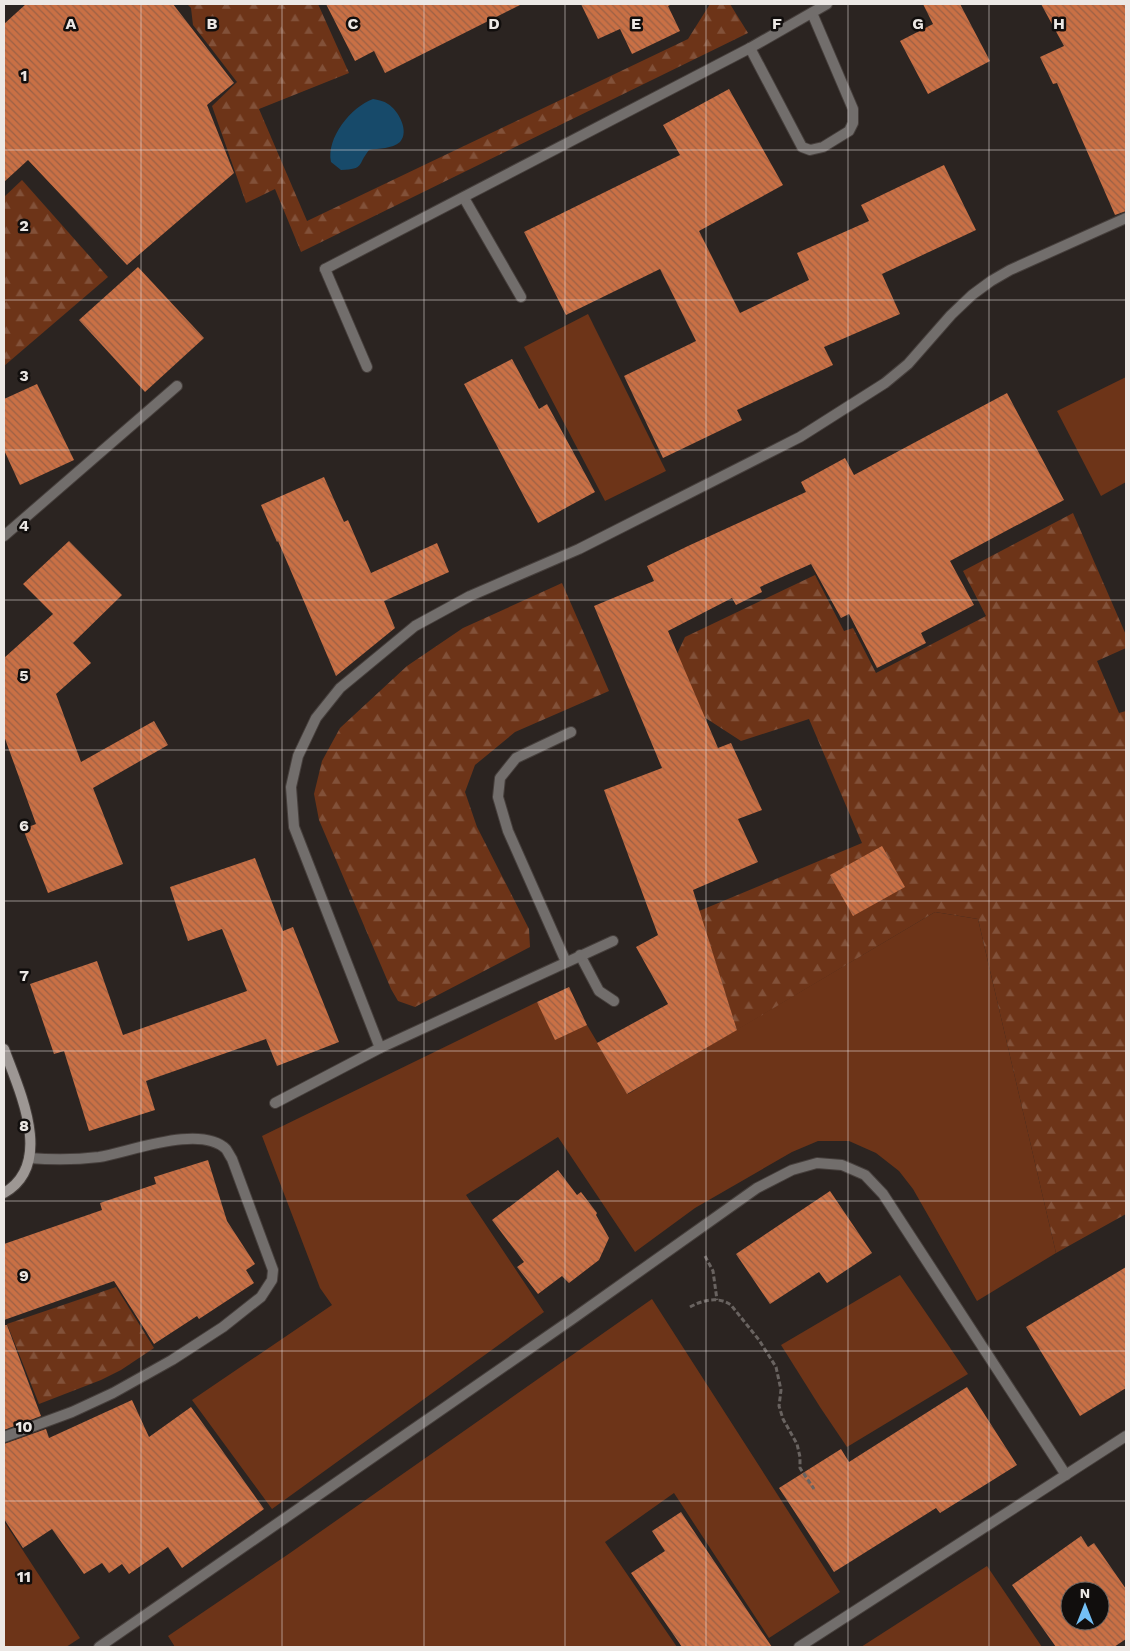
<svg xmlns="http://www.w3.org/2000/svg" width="1130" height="1651" viewBox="0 0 1130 1651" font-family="'Work Sans',sans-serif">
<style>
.green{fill:#6d3418}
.forest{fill:url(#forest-firs)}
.water{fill:#174a6a}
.building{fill:url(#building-back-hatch);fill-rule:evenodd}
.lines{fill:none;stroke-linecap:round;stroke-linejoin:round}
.lane-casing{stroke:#463f3c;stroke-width:12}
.street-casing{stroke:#463f3c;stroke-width:12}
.secondary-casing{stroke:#463f3c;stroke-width:12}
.path{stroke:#696360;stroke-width:3;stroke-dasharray:5 2.5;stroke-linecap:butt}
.lane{stroke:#726e6c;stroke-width:10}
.street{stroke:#726e6c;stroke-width:10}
.secondary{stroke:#9d9794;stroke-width:10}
.grid{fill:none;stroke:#ece8e5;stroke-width:1;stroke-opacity:0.55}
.grid-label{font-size:16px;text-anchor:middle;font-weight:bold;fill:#ece8e5;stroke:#110e0d;stroke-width:5;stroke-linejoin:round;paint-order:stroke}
</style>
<defs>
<pattern id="forest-firs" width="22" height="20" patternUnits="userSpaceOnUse" patternTransform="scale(1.25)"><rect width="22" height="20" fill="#6d3418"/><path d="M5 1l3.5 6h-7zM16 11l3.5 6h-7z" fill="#825139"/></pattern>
<pattern id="building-back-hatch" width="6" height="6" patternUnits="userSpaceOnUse" patternTransform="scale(1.25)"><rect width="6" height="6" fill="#c97045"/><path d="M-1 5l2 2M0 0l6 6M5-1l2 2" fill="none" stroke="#9c6145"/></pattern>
</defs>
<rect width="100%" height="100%" fill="#2b2421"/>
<g class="green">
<path d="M 588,314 L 666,471 L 605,501 L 524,347 Z"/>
<path d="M 1126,377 L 1126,482 L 1101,496 L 1057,411 Z"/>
<path d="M 935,912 L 978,919 L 1056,1253 L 977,1301 L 913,1189 L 899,1171 L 876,1153 L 849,1141 L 818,1141 L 792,1152 L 695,1208 L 635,1252 L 558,1137 L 466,1195 L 544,1312 L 272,1509 L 192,1400 L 332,1305 L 320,1288 L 262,1136 L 537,1002 L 587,1025 L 628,1094 Z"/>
<path d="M 900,1275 L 968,1374 L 847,1447 L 820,1407 L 781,1345 Z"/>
<path d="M 652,1299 L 840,1592 L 769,1638 L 674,1493 L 605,1542 L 677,1647 L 175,1647 L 168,1636 L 290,1553 Z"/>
<path d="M 5,1523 L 80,1638 L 66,1647 L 4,1647 L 4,1524 Z"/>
<path d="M 987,1566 L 1042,1647 L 861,1647 Z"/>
</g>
<g class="forest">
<path d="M 187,4 L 318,4 L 349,73 L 259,109 L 307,221 L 688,39 L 710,4 L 730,4 L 748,33 L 301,252 L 275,189 L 246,203 L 212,106 L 237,82 L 193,25 L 191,8 Z"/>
<path d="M 22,180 L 108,277 L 4,366 L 4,197 Z"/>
<path d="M 1073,513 L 1126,635 L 1126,648 L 1097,661 L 1119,713 L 1126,711 L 1126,1214 L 1056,1253 L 978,919 L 935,912 L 737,1030 L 699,911 L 862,843 L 809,719 L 741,741 L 704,717 L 677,654 L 685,637 L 815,575 L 844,631 L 853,628 L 876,673 L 986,616 L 963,571 Z"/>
<path d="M 562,583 L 609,691 L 515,732 L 475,765 L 465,792 L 477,827 L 529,929 L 530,947 L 415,1007 L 398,1001 L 391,989 L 319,820 L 314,794 L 322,761 L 340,728 L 407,666 L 463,628 Z"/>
<path d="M 116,1287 L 154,1348 L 121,1370 L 101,1380 L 39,1404 L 7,1324 Z"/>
</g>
<path class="water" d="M 373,99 C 378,100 384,101 388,104 C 398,110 410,131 400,142 C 392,149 379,148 369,150 C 357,165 365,169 341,170 L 331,162 C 326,138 351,107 373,99 Z"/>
<g class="building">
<path d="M 26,4 L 173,4 L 234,83 L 207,105 L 234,173 L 127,265 L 28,160 L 4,182 L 4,24 Z"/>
<path d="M 326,4 L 522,4 L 385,73 L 374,51 L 355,61 Z"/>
<path d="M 581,4 L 672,4 L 668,6 L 680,31 L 632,54 L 620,29 L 598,39 Z"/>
<path d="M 923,4 L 960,4 L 990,61 L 928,94 L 900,41 L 933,24 Z"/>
<path d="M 1041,4 L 1126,4 L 1126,211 L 1115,215 L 1057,83 L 1053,84 L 1040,57 L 1064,46 Z"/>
<path d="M 729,89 L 783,185 L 699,231 L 740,313 L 809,280 L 797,253 L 869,221 L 861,205 L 944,165 L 976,230 L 882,274 L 900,314 L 824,347 L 833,365 L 737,410 L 742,420 L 663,458 L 624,376 L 696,341 L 660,269 L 566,315 L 524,232 L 680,155 L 663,125 Z"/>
<path d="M 138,267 L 204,338 L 145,392 L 79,320 Z"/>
<path d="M 512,359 L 539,409 L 547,404 L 595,492 L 538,523 L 464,384 Z"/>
<path d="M 37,384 L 74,460 L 20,485 L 4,450 L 4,399 Z"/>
<path d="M 1007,393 L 1064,500 L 950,561 L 974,605 L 921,633 L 926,643 L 877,668 L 849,614 L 841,618 L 811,564 L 760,587 L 762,592 L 736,605 L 732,598 L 668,631 L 718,748 L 731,743 L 762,810 L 738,819 L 758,862 L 693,890 L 737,1030 L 627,1094 L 597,1043 L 668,1004 L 636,947 L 658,935 L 604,790 L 662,768 L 594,606 L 654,581 L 647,566 L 688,546 L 806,492 L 801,482 L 845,458 L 854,475 Z"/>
<path d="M 324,477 L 344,522 L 348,520 L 371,573 L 437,543 L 449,572 L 384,601 L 395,628 L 336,676 L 278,541 L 277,542 L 261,505 Z"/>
<path d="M 69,541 L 122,595 L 73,643 L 91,663 L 56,694 L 81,762 L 154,721 L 168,745 L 93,788 L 123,864 L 48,893 L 23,829 L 36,824 L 4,736 L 4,658 L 53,614 L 23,584 Z"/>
<path d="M 882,846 L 905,887 L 853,916 L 830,875 Z"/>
<path d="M 255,858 L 283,931 L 293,927 L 339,1042 L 277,1066 L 266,1039 L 146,1081 L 155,1110 L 89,1131 L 64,1051 L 54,1054 L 30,984 L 97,961 L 123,1035 L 247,991 L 222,929 L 188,941 L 170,887 Z"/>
<path d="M 569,987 L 587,1025 L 555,1040 L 537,1002 Z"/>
<path d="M 208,1160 L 227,1221 L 255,1264 L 246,1270 L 254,1283 L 199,1319 L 197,1316 L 154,1344 L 114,1281 L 4,1320 L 4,1244 L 102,1210 L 100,1203 L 156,1184 L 154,1177 Z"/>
<path d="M 558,1170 L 577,1195 L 581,1192 L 597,1213 L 596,1215 L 609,1238 L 599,1260 L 569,1283 L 562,1276 L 538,1294 L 517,1267 L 524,1262 L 492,1220 Z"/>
<path d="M 830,1191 L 872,1253 L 827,1283 L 819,1272 L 770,1304 L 736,1254 Z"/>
<path d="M 1126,1267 L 1126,1388 L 1080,1416 L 1026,1327 Z"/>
<path d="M 4,1325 L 7,1325 L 41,1416 L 4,1430 Z"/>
<path d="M 967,1387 L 1017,1465 L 940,1513 L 936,1508 L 834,1572 L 779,1488 L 841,1449 L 849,1462 Z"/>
<path d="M 132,1400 L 149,1437 L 191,1407 L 264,1509 L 182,1568 L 168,1547 L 129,1574 L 122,1564 L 109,1573 L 102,1563 L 84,1574 L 52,1529 L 23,1548 L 4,1519 L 4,1444 L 46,1429 L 49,1438 Z"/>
<path d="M 681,1512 L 772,1647 L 682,1647 L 631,1573 L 665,1551 L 652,1531 Z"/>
<path d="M 1081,1536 L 1088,1547 L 1094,1543 L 1126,1589 L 1126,1639 L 1114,1647 L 1056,1647 L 1012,1585 ZM 1070,1591 L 1100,1591 L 1100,1621 L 1070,1621 Z"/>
</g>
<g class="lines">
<g class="lane-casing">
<g id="lane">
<path d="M 750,48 L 802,147 L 810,150 L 823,147 L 849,131 L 853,123 L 853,109 L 812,13"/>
<path d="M 464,198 L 521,297"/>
<path d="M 325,269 L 367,367"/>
<path d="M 580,955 L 599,991 L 614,1001"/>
</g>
</g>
<g class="street-casing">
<g id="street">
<path d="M 325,269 L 750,48 L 827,4"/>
<path d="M 4,536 L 177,386"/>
<path d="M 566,962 L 508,831 L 498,797 L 500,778 L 516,758 L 571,732"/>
<path d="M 380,1048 L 294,827 L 291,787 L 298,756 L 316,718 L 340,688 L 415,626 L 470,596 L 579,549 L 800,437 L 885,383 L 908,364 L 951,315 L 972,295 L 991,281 L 1010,270 L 1126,218"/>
<path d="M 275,1103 L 380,1048 L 613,941"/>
<path d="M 4,1437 L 72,1412 L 113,1393 L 172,1360 L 223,1327 L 261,1297 L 272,1280 L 273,1270 L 232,1159 C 230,1156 228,1152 226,1149 C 200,1124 130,1152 99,1157 C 75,1160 53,1160 29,1158"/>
<path d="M 99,1647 L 571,1320 L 757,1188 L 792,1170 L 817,1163 L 842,1165 L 865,1175 L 883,1194 L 1066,1475"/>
<path d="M 799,1647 L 1126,1436"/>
</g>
</g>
<g class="secondary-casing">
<path id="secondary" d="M 4,1049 C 19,1090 55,1164 4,1193"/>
</g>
<g class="path">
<path d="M 705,1256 L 713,1271 L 717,1300"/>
<path d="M 690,1307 C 703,1300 718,1296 731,1305 L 759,1340 L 776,1367 L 781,1390 L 779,1406 L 783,1419 L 797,1444 L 800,1457 L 800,1468 L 814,1489"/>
</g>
<use href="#lane" class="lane"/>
<use href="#street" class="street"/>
<use href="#secondary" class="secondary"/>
</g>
<path class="grid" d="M 141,4 L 141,1647M 282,4 L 282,1647M 424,4 L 424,1647M 565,4 L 565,1647M 706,4 L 706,1647M 848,4 L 848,1647M 989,4 L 989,1647M 4,150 L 1126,150M 4,300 L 1126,300M 4,450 L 1126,450M 4,600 L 1126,600M 4,750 L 1126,750M 4,901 L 1126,901M 4,1051 L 1126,1051M 4,1201 L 1126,1201M 4,1351 L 1126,1351M 4,1501 L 1126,1501"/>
<g class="grid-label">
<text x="71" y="29">A</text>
<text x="212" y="29">B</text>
<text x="353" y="29">C</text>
<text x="494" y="29">D</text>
<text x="636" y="29">E</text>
<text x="777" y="29">F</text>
<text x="918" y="29">G</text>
<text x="1059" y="29">H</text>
<text x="24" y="81">1</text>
<text x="24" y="231">2</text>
<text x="24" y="381">3</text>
<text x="24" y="531">4</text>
<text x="24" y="681">5</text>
<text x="24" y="831">6</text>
<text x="24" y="981">7</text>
<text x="24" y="1131">8</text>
<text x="24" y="1281">9</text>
<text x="24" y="1432">10</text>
<text x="24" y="1582">11</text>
</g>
<rect width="1130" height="1651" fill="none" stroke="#ece8e5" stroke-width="10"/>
<g transform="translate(1085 1606)"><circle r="24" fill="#110e0d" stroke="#696563"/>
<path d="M0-4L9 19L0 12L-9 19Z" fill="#74c0f6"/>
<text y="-8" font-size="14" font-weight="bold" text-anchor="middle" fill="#ece8e5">N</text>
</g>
</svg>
